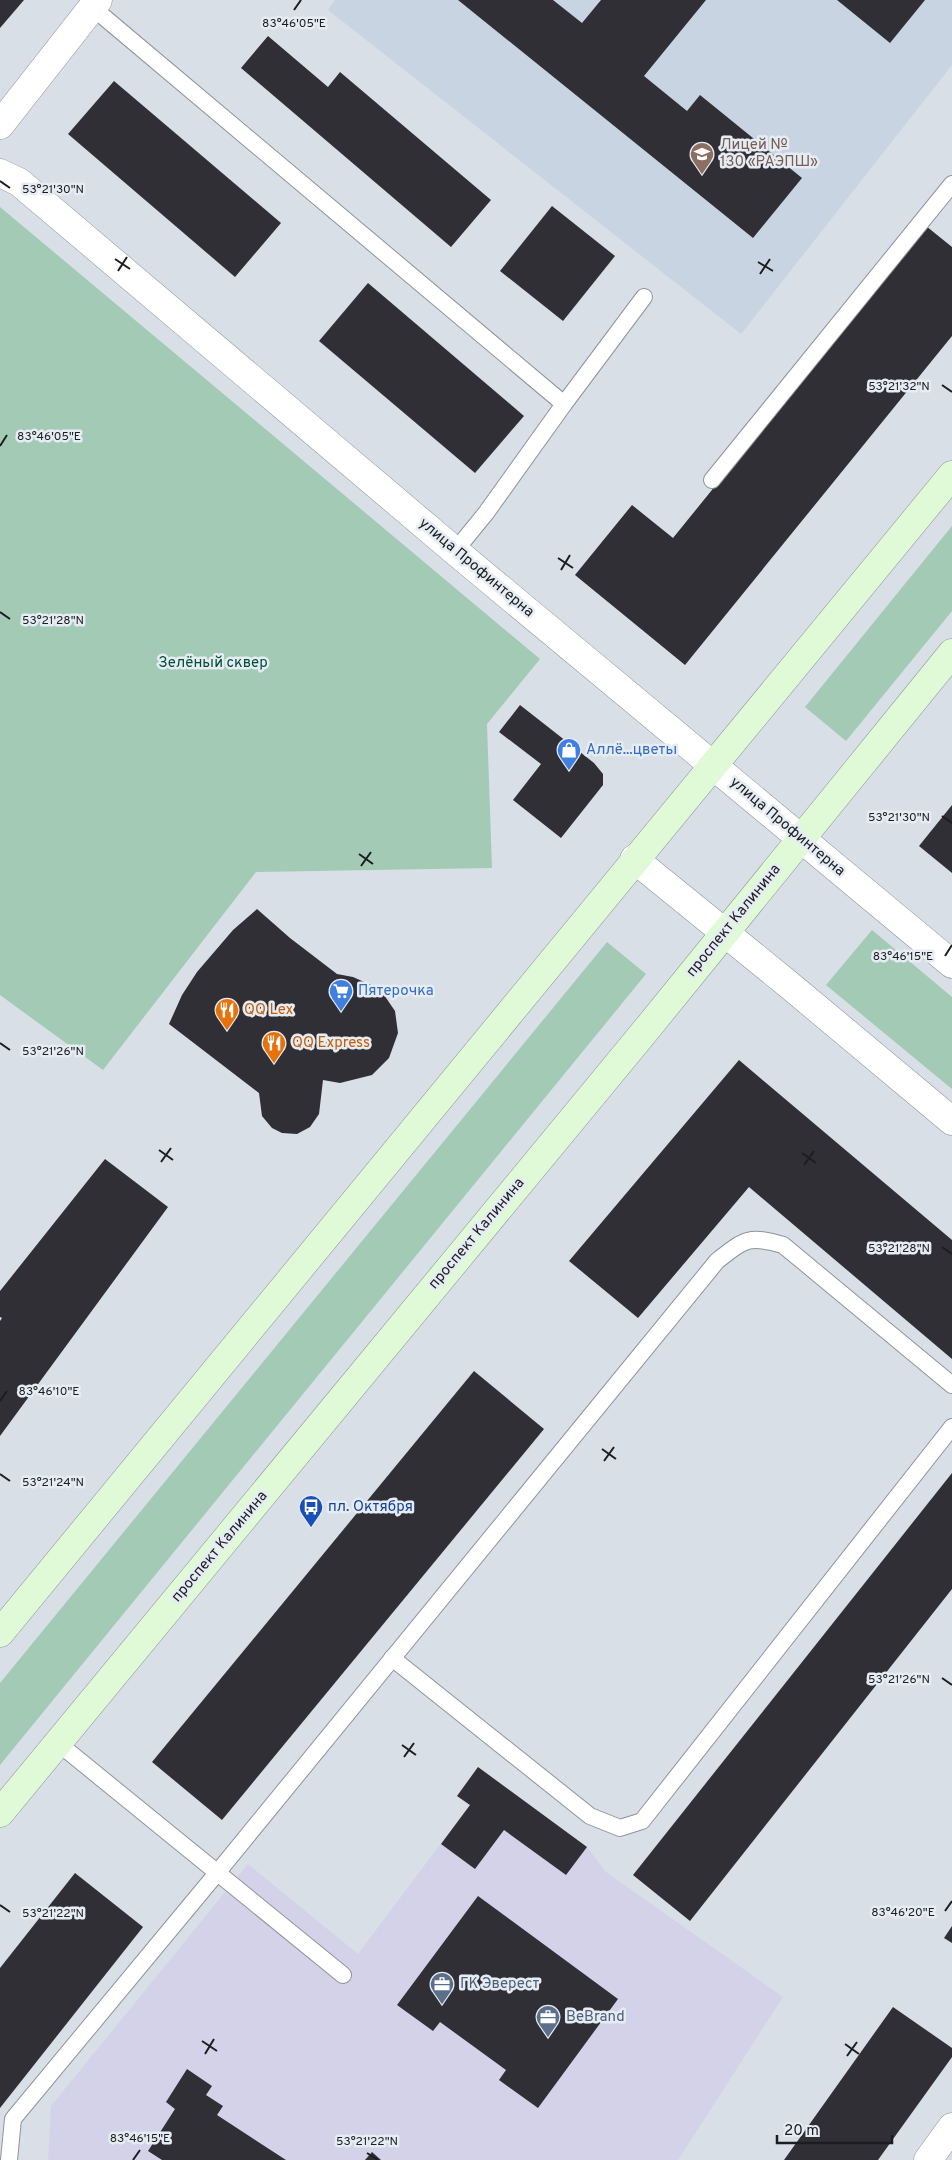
<svg xmlns="http://www.w3.org/2000/svg" width="952" height="2160" viewBox="0 0 952 2160" font-family="Overpass,sans-serif">
<style>
.commercial{fill:#d4d2e8}
.built{fill:#c8d4e1}
.green{fill:#a3cab5}
.building{fill:#302f36}
.lines{fill:none;stroke-linecap:round;stroke-linejoin:round}
.service-casing{stroke:#8e949b;stroke-width:18}
.minor-casing{stroke:#8e949b;stroke-width:29}
.tertiary-casing{stroke:#8e949b;stroke-width:29}
.secondary-casing{stroke:#8e949b;stroke-width:29}
.service{stroke:#fff;stroke-width:16}
.minor{stroke:#fff;stroke-width:28}
.tertiary{stroke:#fff;stroke-width:28}
.secondary{stroke:#e0fad7;stroke-width:28}
.ticks{fill:none;stroke:#1b1d20;stroke-width:2}
.labels{text-anchor:middle;dominant-baseline:central;stroke-width:5;stroke-linejoin:round;paint-order:stroke}
.education-label{font-size:15px;fill:#785e54;stroke:#e6ecf3;text-anchor:start}
.street-label{font-size:15px;fill:#1b1d20;stroke:#e6ecf3}
.park-label{font-size:15px;fill:#005033;stroke:#e6ecf3}
.shop-label{font-size:15px;fill:#366cbe;stroke:#e6ecf3;text-anchor:start}
.food-label{font-size:15px;fill:#c56008;stroke:#e6ecf3;text-anchor:start}
.transit-label{font-size:15px;fill:#164399;stroke:#e6ecf3;text-anchor:start}
.service-label{font-size:15px;fill:#4e5e75;stroke:#e6ecf3;text-anchor:start}
.ticks-label{font-size:12px;text-anchor:middle;fill:#1b1d20;stroke:#e6ecf3;stroke-width:5;stroke-linejoin:round;paint-order:stroke}
</style>
<rect width="100%" height="100%" fill="#d8dfe6"/>
<path class="commercial" d="M 478,1767 L 587,1847 L 606,1872 L 783,1997 L 678,2160 L 48,2160 L 51,2106 L 248,1864 L 358,1954 L 469,1806 L 457,1796 Z"/>
<path class="built" d="M 335,0 L 952,0 L 952,65 L 741,334 L 328,10 Z"/>
<g class="green">
<path d="M 0,207 L 540,659 L 487,724 L 492,868 L 256,872 L 103,1070 L 0,995 Z"/>
<path d="M 952,526 L 952,611 L 846,741 L 805,707 Z"/>
<path d="M 872,930 L 952,997 L 952,1089 L 826,985 Z"/>
<path d="M 607,942 L 646,974 L 0,1765 L 0,1683 Z"/>
</g>
<g class="building">
<path d="M 0,0 L 24,0 L 0,28 Z"/>
<path d="M 458,0 L 553,0 L 582,23 L 601,0 L 706,0 L 644,76 L 687,111 L 700,95 L 802,178 L 753,238 Z"/>
<path d="M 837,0 L 925,0 L 890,43 Z"/>
<path d="M 268,36 L 328,87 L 340,72 L 491,200 L 451,247 L 241,68 Z"/>
<path d="M 114,81 L 281,223 L 235,277 L 68,134 Z"/>
<path d="M 552,206 L 615,256 L 563,321 L 500,271 Z"/>
<path d="M 926,226 L 952,247 L 952,336 L 685,665 L 575,575 L 632,505 L 673,538 Z"/>
<path d="M 368,283 L 524,416 L 475,473 L 319,341 Z"/>
<path d="M 520,705 L 594,763 L 603,774 L 603,785 L 561,838 L 513,800 L 541,764 L 499,732 Z"/>
<path d="M 952,805 L 952,873 L 919,846 Z"/>
<path d="M 257,909 L 290,938 L 337,974 L 353,977 L 380,989 L 395,1011 L 398,1033 L 389,1058 L 372,1075 L 340,1083 L 323,1080 L 319,1114 L 310,1127 L 297,1134 L 282,1133 L 272,1128 L 262,1116 L 259,1093 L 169,1024 L 182,995 L 197,972 L 233,930 Z"/>
<path d="M 739,1060 L 952,1240 L 952,1359 L 749,1187 L 638,1318 L 569,1261 Z"/>
<path d="M 105,1159 L 168,1207 L 0,1436 L 0,1321 L 2,1318 L 0,1317 L 0,1291 Z"/>
<path d="M 474,1371 L 544,1429 L 222,1820 L 152,1762 Z"/>
<path d="M 952,1473 L 952,1589 L 690,1921 L 633,1875 Z"/>
<path d="M 478,1767 L 587,1847 L 566,1875 L 504,1830 L 475,1869 L 441,1844 L 470,1805 L 457,1796 Z"/>
<path d="M 75,1873 L 143,1927 L 0,2108 L 0,1968 Z"/>
<path d="M 478,1896 L 618,1999 L 538,2108 L 499,2080 L 506,2070 L 440,2022 L 433,2031 L 397,2005 Z"/>
<path d="M 952,1926 L 952,1943 L 944,1938 Z"/>
<path d="M 893,2007 L 952,2048 L 952,2057 L 878,2160 L 784,2160 Z"/>
<path d="M 187,2069 L 212,2086 L 206,2095 L 223,2106 L 217,2115 L 286,2160 L 162,2160 L 148,2151 L 175,2109 L 166,2102 Z"/>
<path d="M 372,2152 L 381,2160 L 365,2160 Z"/>
</g>
<g class="lines">
<g class="service-casing">
<g id="service">
<path d="M 92,7 L 564,404 L 486,513 L 455,551"/>
<path d="M 564,404 L 644,297"/>
<path d="M 712,480 L 952,184"/>
<path d="M 392,1658 L 590,1816 L 620,1828 L 642,1821 L 952,1427"/>
<path d="M 58,1743 L 343,1975"/>
<path d="M 9,2160 L 13,2119 L 217,1873 L 717,1261 C 745,1239 748,1235 783,1245 L 952,1385"/>
</g>
</g>
<g class="minor-casing">
<g id="minor">
<path d="M 0,125 L 98,0"/>
<path d="M 928,2160 L 952,2127"/>
</g>
</g>
<g class="tertiary-casing">
<g id="tertiary">
<path d="M 0,173 L 19,182 L 455,551 L 952,964"/>
<path d="M 634,859 L 788,984 L 952,1121"/>
</g>
</g>
<g class="secondary-casing">
<g id="secondary">
<path d="M 0,1633 L 952,475"/>
<path d="M 0,1813 L 646,1030 L 952,653"/>
</g>
</g>
<use href="#service" class="service"/>
<use href="#minor" class="minor"/>
<use href="#tertiary" class="tertiary"/>
<use href="#secondary" class="secondary"/>
</g>
<path class="ticks" d="M 294,10 L 301,0M 0,181 L 10,188M 115,259 L 130,269M 758,262 L 773,271M 118,271 L 127,257M 760,274 L 770,259M 942,385 L 952,392M 0,446 L 7,435M 558,558 L 573,568M 561,570 L 570,555M 0,612 L 10,619M 942,816 L 952,823M 359,854 L 373,864M 361,866 L 371,852M 945,956 L 952,945M 0,1043 L 10,1050M 159,1150 L 173,1160M 802,1153 L 816,1163M 161,1162 L 171,1148M 804,1165 L 814,1151M 942,1247 L 952,1254M 0,1401 L 7,1391M 602,1449 L 616,1459M 604,1461 L 614,1447M 0,1474 L 10,1481M 942,1678 L 952,1685M 402,1745 L 416,1755M 404,1757 L 414,1743M 0,1905 L 10,1912M 945,1911 L 952,1901M 202,2041 L 217,2051M 845,2044 L 859,2054M 205,2054 L 214,2039M 847,2056 L 857,2042M 367,2153 L 378,2160M 133,2160 L 140,2150"/>
<defs>
<g id="school-pin" transform="scale(1.25)"><path d="M0 17L-7.5 6A9.5 9.5 0 1 1 7.5 6Z" fill="#8d6e63" stroke="#e6ecf3"/><path d="M0-5L7-2L0 1L-7-2ZM-4 1L0 2.5L4 1V4Q0 6-4 4Z" fill="#fff"/></g>
<g id="shop-pin" transform="scale(1.25)"><path d="M0 17L-7.5 6A9.5 9.5 0 1 1 7.5 6Z" fill="#3f7fe0" stroke="#e6ecf3"/><path d="M-5-2.5h2.3a2.7 3.5 0 0 1 5.4 0H5L5.5 6h-11ZM-1.5-2.5h3a1.5 2.3 0 0 0-3 0Z" fill="#fff"/></g>
<g id="supermarket-pin" transform="scale(1.25)"><path d="M0 17L-7.5 6A9.5 9.5 0 1 1 7.5 6Z" fill="#3f7fe0" stroke="#e6ecf3"/><path d="M-6-5.5h2.5l.6 2H6L4.5 2H-2.5L-4.4-4H-6ZM-1.5 3.2a1.3 1.3 0 1 0 .1 0ZM3 3.2a1.3 1.3 0 1 0 .1 0Z" fill="#fff"/></g>
<g id="restaurant-pin" transform="scale(1.25)"><path d="M0 17L-7.5 6A9.5 9.5 0 1 1 7.5 6Z" fill="#e8710a" stroke="#e6ecf3"/><path d="M-5-6h1v4h1v-4h1v4h1v-4h1v5L-1.5 .5V6h-2V.5L-5-1ZM5-6V6H3V1.5H1.5Q1.5-4 5-6Z" fill="#fff"/></g>
<g id="bus-pin" transform="scale(1.25)"><path d="M0 17L-7.5 6A9.5 9.5 0 1 1 7.5 6Z" fill="#1a4fb4" stroke="#e6ecf3"/><path d="M-5-6H5V4H4V6H2V4H-2V6H-4V4H-5ZM-3.5-4V0h7V-4ZM-3.5 1.2v1.5H-2V1.2ZM2 1.2v1.5H3.5V1.2Z" fill="#fff"/></g>
<g id="office-pin" transform="scale(1.25)"><path d="M0 17L-7.5 6A9.5 9.5 0 1 1 7.5 6Z" fill="#5c6f8a" stroke="#e6ecf3"/><path d="M-6-3h4V-5.5h4V-3h4V5H-6ZM-1-4.5V-3h2v-1.5ZM-6 0V1H6V0Z" fill="#fff"/></g>
</defs>
<g fill-rule="evenodd">
<use href="#school-pin" x="702" y="154"/>
<use href="#shop-pin" x="569" y="750"/>
<use href="#supermarket-pin" x="341" y="991"/>
<use href="#restaurant-pin" x="227" y="1010"/>
<use href="#restaurant-pin" x="274" y="1043"/>
<use href="#bus-pin" x="311" y="1507"/>
<use href="#office-pin" x="442" y="1984"/>
<use href="#office-pin" x="548" y="2017"/>
</g>
<g class="labels">
<g class="education-label">
<text x="720" y="145">Лицей №<tspan x="720" dy="17">130 «РАЭПШ»</tspan></text>
</g>
<g class="street-label">
<text transform="translate(476 568) rotate(40)">улица Профинтерна</text>
<text transform="translate(787 827) rotate(40)">улица Профинтерна</text>
<text transform="translate(734 921) rotate(-51)">проспект Калинина</text>
<text transform="translate(477 1234) rotate(-50)">проспект Калинина</text>
<text transform="translate(220 1547) rotate(-50)">проспект Калинина</text>
</g>
<g class="park-label">
<text x="213" y="663">Зелёный сквер</text>
</g>
<g class="shop-label">
<text x="586" y="750">Аллё...цветы</text>
<text x="358" y="991">Пятерочка</text>
</g>
<g class="food-label">
<text x="244" y="1010">QQ Lex</text>
<text x="292" y="1043">QQ Express</text>
</g>
<g class="transit-label">
<text x="328" y="1507">пл. Октября</text>
</g>
<g class="service-label">
<text x="460" y="1984">ГК Эверест</text>
<text x="566" y="2017">BeBrand</text>
</g>
</g>
<g class="ticks-label">
<text x="294" y="27">83°46'05"E</text>
<text x="53" y="193">53°21'30"N</text>
<text x="899" y="390">53°21'32"N</text>
<text x="49" y="440">83°46'05"E</text>
<text x="53" y="624">53°21'28"N</text>
<text x="899" y="821">53°21'30"N</text>
<text x="903" y="960">83°46'15"E</text>
<text x="53" y="1055">53°21'26"N</text>
<text x="899" y="1252">53°21'28"N</text>
<text x="49" y="1395">83°46'10"E</text>
<text x="53" y="1486">53°21'24"N</text>
<text x="899" y="1683">53°21'26"N</text>
<text x="903" y="1916">83°46'20"E</text>
<text x="53" y="1917">53°21'22"N</text>
<text x="140" y="2142">83°46'15"E</text>
<text x="367" y="2145">53°21'22"N</text>
</g>
<path d="M777 2135v8h115v-8" fill="none" stroke="#1b1d20" stroke-width="2.5"/>
<text x="784" y="2135" font-size="15" fill="#1b1d20" stroke="#e6ecf3" stroke-width="4" paint-order="stroke">20 m</text>
</svg>
